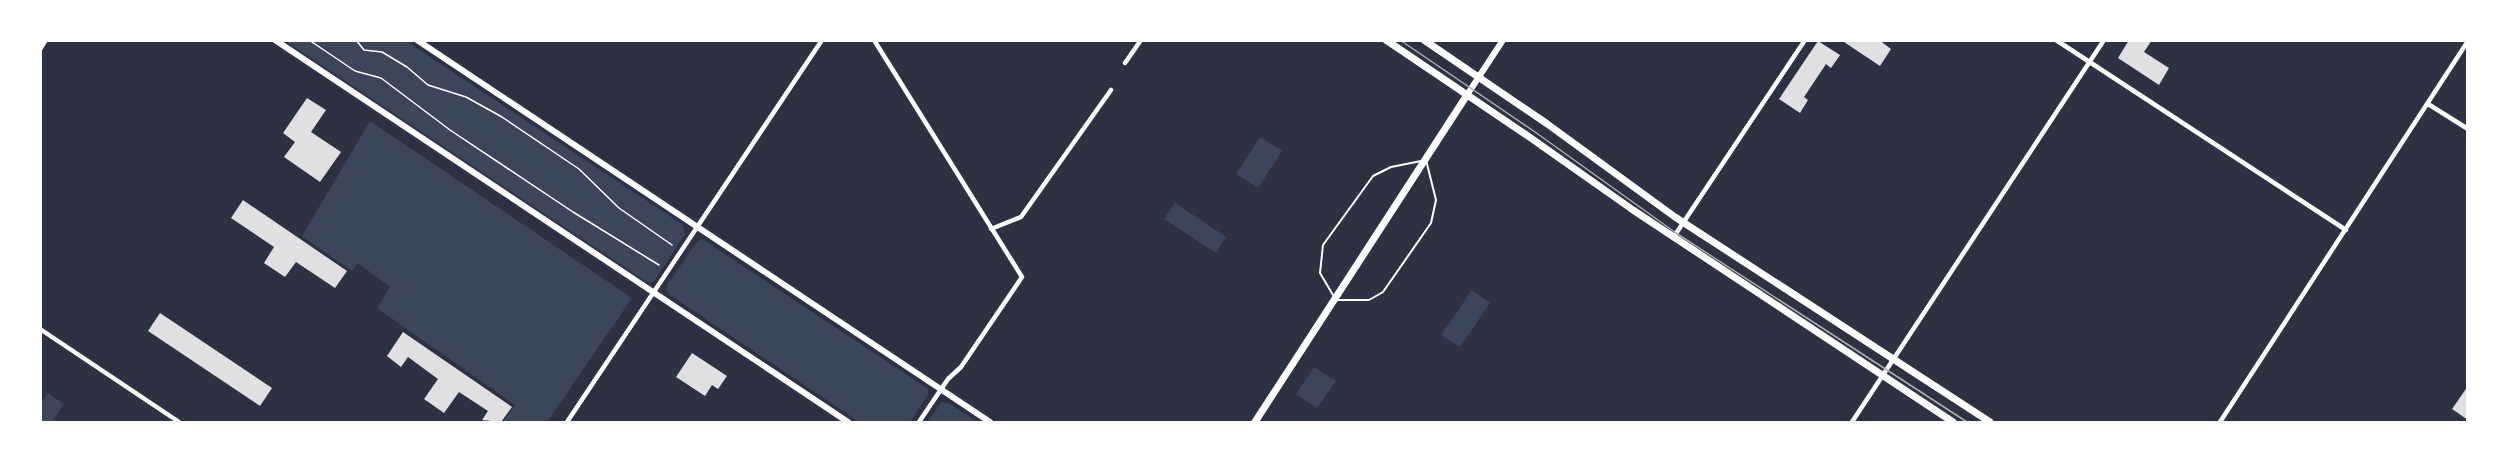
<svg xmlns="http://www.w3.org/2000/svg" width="2508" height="463" viewBox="0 0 2508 463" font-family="'Fira Sans Condensed',sans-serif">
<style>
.green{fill:#3c4559}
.building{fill:#e0e0e3}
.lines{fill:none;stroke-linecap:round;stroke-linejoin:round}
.path{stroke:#fff;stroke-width:1.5}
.service{stroke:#fff;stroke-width:2}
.minor{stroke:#fff;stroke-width:4.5}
.tertiary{stroke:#fff;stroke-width:6}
.secondary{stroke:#fff;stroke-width:7}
.tram{stroke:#abadb3;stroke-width:1.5}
</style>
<rect width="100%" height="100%" fill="#2d3142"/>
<g class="green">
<path d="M 285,41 L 406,41 L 682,224 L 685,234 L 655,280 L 651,283 L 645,281 Z"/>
<path d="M 370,121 L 632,298 L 547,422 L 503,422 L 515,405 L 377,308 L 390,287 L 358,263 L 352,271 L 302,236 Z"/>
<path d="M 1260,137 L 1282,151 L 1258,188 L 1236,174 Z"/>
<path d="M 1175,203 L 1226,237 L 1216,253 L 1164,219 Z"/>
<path d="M 702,239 L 924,386 L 928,389 L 928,395 L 910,422 L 859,422 L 670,295 L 666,290 L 667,285 L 697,242 Z"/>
<path d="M 1472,290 L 1490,303 L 1460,347 L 1441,335 Z"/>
<path d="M 1314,367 L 1336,381 L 1317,408 L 1296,394 Z"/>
<path d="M 48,393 L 64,404 L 52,422 L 41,422 L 41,403 Z"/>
<path d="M 942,402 L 948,403 L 978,422 L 927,422 Z"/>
</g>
<g class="building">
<path d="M 1841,40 L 1879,40 L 1891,49 L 1880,66 Z"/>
<path d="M 2129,40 L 2152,40 L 2144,52 L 2169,68 L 2159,85 L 2118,58 Z"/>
<path d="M 1818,41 L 1840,55 L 1831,68 L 1826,64 L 1804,97 L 1808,100 L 1800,113 L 1779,99 Z"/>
<path d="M 307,98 L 326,110 L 311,132 L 341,152 L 320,182 L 284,157 L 295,142 L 283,133 Z"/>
<path d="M 243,200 L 347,271 L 335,288 L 296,262 L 285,277 L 264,263 L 274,247 L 231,218 Z"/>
<path d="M 160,313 L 272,388 L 260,406 L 148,331 Z"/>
<path d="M 403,332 L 512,407 L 501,422 L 482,420 L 488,411 L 459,392 L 444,413 L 424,399 L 438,379 L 408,357 L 401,367 L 387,356 Z"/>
<path d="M 692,353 L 727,376 L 718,389 L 712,385 L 705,396 L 676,377 Z"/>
<path d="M 2468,386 L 2468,420 L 2452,409 Z"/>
</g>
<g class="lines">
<g class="path">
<path d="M 309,40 L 355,71 L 381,78 L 450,130 L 573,212 L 659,265"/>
<path d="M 356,40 L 364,50 L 382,52 L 407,67 L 428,85 L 466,97 L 502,117 L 579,169 L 619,208 L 672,245"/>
</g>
<path class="service" d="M 1426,160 L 1436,200 L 1431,223 L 1383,292 L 1369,300 L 1336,300 L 1320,273 L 1323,245 L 1373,176 L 1391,167 Z"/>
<g class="minor">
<path d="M 874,40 L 1022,277 L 961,367 L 948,379 L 919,422"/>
<path d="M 2056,40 L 2346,230"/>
<path d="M 1125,63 L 1141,40"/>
<path d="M 2428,104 L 2468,129"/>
<path d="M 991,229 L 1021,217 L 1111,90"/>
<path d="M 1673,238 L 1805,40"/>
<path d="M 40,329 L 179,422"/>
<path d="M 567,422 L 822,40"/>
<path d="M 1852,422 L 2104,40"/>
<path d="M 2220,422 L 2468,41"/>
</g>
<g class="tertiary">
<path d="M 275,40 L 848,422"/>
<path d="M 417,40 L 990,422"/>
<path d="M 40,48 L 45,40"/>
<path d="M 1467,95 L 1503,40"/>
</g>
<g class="secondary">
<path d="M 1386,40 L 1525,134 L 1633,210 L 1953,422"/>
<path d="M 1424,40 L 1546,123 L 1675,217 L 1990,422"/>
<path d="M 1255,422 L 1467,95"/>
</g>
<path class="tram" d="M 1400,40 L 1535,132 L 1676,233 L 1967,422"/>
</g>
<rect width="2508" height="463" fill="none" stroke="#ffffff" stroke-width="84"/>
</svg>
